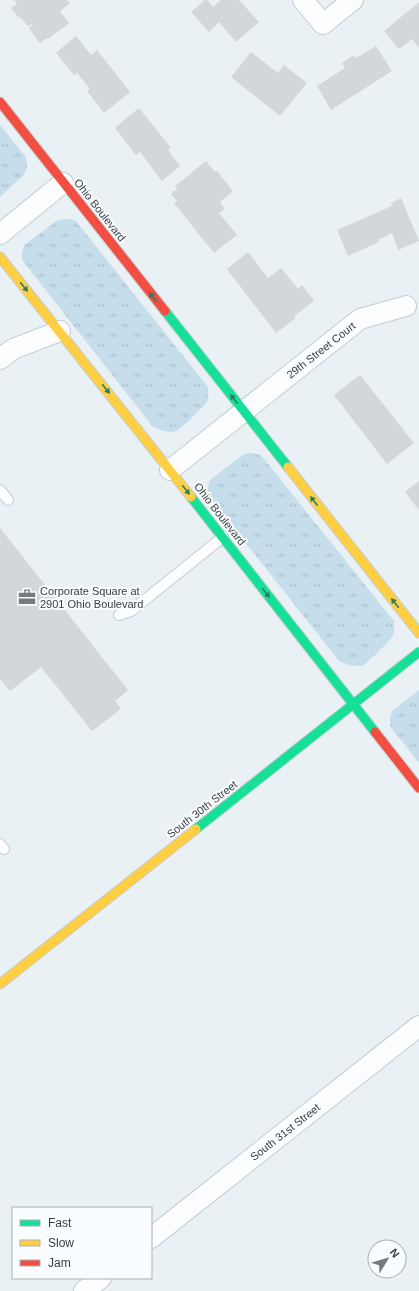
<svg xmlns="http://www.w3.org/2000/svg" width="419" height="1291" viewBox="0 0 419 1291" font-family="Helvetica,sans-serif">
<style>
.grass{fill:url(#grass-tufts)}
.building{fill:#d1d7db}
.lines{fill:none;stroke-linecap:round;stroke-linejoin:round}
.lane-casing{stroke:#c6cdd1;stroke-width:12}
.street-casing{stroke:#c6cdd1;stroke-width:22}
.fast-casing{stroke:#c6cdd1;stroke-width:11}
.slow-casing{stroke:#c6cdd1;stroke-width:11}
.jam-casing{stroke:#c6cdd1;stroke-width:11}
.lane{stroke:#fcfdfe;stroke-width:10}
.street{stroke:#fcfdfe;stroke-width:20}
.fast{stroke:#16e098;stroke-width:9}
.slow{stroke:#ffcf43;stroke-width:9}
.jam{stroke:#f24e42;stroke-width:9}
.oneway{fill:#2a7e63}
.labels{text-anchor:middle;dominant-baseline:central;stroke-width:4;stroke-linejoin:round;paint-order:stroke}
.street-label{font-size:11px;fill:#373d40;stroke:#fafdff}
.poi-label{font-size:11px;fill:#373d40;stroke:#fafdff;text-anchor:start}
</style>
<defs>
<pattern id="grass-tufts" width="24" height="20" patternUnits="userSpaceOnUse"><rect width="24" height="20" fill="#c6deec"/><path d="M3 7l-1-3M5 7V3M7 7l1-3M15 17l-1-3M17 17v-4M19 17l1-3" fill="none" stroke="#abbfcb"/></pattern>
</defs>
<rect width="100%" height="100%" fill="#e9f1f5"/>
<g class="grass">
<path d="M 0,125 L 26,157 L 27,167 L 24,175 L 0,197 Z"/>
<path d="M 66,219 L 75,220 L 208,387 C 208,392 209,397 207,402 C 205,405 181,429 177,431 C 170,434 160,430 153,427 L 22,260 L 22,252 L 24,245 L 58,220 Z"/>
<path d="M 251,453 L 261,455 L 394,621 C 394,627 395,631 392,637 C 391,640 366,664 363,665 C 355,668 345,664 339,661 L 207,494 L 208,486 L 210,480 L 244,454 Z"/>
<path d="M 419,690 L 419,763 L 390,726 L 390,718 L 392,711 Z"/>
</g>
<g class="building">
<path d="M 14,0 L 67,0 L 70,3 L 60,11 L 69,23 L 48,39 L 47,38 L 40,43 L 29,28 L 33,25 L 32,24 L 28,26 L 20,17 L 19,18 L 11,8 L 17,4 Z"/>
<path d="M 205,0 L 207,0 L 213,7 L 221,0 L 239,0 L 259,22 L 236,42 L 219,22 L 209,32 L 191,12 Z"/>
<path d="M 419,2 L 419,48 L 412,39 L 399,49 L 384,31 Z"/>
<path d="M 76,36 L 91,55 L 97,50 L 130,92 L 104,113 L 87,91 L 90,89 L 77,73 L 74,75 L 56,53 Z"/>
<path d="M 376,46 L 392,71 L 331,110 L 317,86 L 345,68 L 342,63 L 354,55 L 356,58 Z"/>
<path d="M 251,52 L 278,73 L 284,65 L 307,83 L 280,116 L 231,77 Z"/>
<path d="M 139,108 L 171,148 L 168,150 L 180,166 L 162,181 L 140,152 L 136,155 L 115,128 Z"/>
<path d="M 206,161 L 215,172 L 217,171 L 233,191 L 220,202 L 225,209 L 219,213 L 237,235 L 214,253 L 174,203 L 177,201 L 171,194 L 177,189 L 175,186 Z"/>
<path d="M 401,198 L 419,241 L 398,250 L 392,233 L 378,240 L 379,242 L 348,256 L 337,230 L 392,206 L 391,203 Z"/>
<path d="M 248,252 L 268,278 L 281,268 L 298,289 L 302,285 L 314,301 L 294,316 L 296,318 L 276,333 L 227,269 Z"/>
<path d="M 360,375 L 414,443 L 387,464 L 334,395 Z"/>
<path d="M 419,481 L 419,510 L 405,492 Z"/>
<path d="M 0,528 L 128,690 L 115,701 L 121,709 L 92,731 L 41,667 L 10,691 L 0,679 Z"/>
</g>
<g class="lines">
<g class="lane-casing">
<g id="lane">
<path d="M 0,490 L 8,500"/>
<path d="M 119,615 L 131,611 L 223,537"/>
<path d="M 0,844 L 4,849"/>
</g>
</g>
<g class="street-casing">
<g id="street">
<path d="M 303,0 L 323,24 L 353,0"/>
<path d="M 0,234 L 63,183"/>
<path d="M 0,359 L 13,349 L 60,331"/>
<path d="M 170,470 L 360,319 L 406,306"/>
<path d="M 151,1238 L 419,1026"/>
<path d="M 84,1291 L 101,1278"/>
</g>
</g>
<g class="fast-casing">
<g id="fast">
<path d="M 165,311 L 288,467"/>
<path d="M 191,497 L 375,732"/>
<path d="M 196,829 L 419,652"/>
</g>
</g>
<g class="slow-casing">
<g id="slow">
<path d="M 0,257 L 191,497"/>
<path d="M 288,467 L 419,633"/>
<path d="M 0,984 L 196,829"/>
</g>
</g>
<g class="jam-casing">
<g id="jam">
<path d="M 0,102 L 165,311"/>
<path d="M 375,732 L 419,788"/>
</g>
</g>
<use href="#lane" class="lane"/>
<use href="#street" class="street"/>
<use href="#fast" class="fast"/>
<use href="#slow" class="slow"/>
<use href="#jam" class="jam"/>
</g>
<defs><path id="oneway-solid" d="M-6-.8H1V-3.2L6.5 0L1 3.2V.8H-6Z"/></defs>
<g class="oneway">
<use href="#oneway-solid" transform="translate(24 287) rotate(51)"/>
<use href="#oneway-solid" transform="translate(153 297) rotate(-128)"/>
<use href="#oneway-solid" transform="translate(106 389) rotate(51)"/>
<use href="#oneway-solid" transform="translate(234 399) rotate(-128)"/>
<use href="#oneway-solid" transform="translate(186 490) rotate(52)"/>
<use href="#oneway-solid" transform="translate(314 501) rotate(-128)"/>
<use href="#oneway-solid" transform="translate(266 593) rotate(52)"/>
<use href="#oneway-solid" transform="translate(395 603) rotate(-128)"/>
</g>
<defs>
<g id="office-bare" transform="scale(1.38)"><path d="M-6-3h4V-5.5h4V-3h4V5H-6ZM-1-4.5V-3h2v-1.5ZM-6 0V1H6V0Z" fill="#757c7f" stroke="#fafdff" stroke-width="2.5" paint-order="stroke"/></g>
</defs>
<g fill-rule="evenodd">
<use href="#office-bare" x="27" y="597"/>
</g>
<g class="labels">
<g class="street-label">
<text transform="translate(100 210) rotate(52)">Ohio Boulevard</text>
<text transform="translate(321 350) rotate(-38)">29th Street Court</text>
<text transform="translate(220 514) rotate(52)">Ohio Boulevard</text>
<text transform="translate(202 809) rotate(-38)">South 30th Street</text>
<text transform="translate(285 1132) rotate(-38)">South 31st Street</text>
</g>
<g class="poi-label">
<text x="40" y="591">Corporate Square at<tspan x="40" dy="13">2901 Ohio Boulevard</tspan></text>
</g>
</g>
<rect x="12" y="1207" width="140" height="72" fill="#fafdff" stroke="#acb0b3"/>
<rect x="20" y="1220" width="20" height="6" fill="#16e098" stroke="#acb0b3"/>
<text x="48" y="1227" font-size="12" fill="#373d40">Fast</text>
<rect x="20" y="1240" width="20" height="6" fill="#ffcf43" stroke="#acb0b3"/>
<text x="48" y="1247" font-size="12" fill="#373d40">Slow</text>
<rect x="20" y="1260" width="20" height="6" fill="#f24e42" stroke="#acb0b3"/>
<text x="48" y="1267" font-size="12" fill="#373d40">Jam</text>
<g transform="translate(387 1259) rotate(52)"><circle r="19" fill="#fafdff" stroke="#acb0b3"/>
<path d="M0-3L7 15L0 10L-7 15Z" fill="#757c7f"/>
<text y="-6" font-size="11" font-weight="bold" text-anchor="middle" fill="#373d40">N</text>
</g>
</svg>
